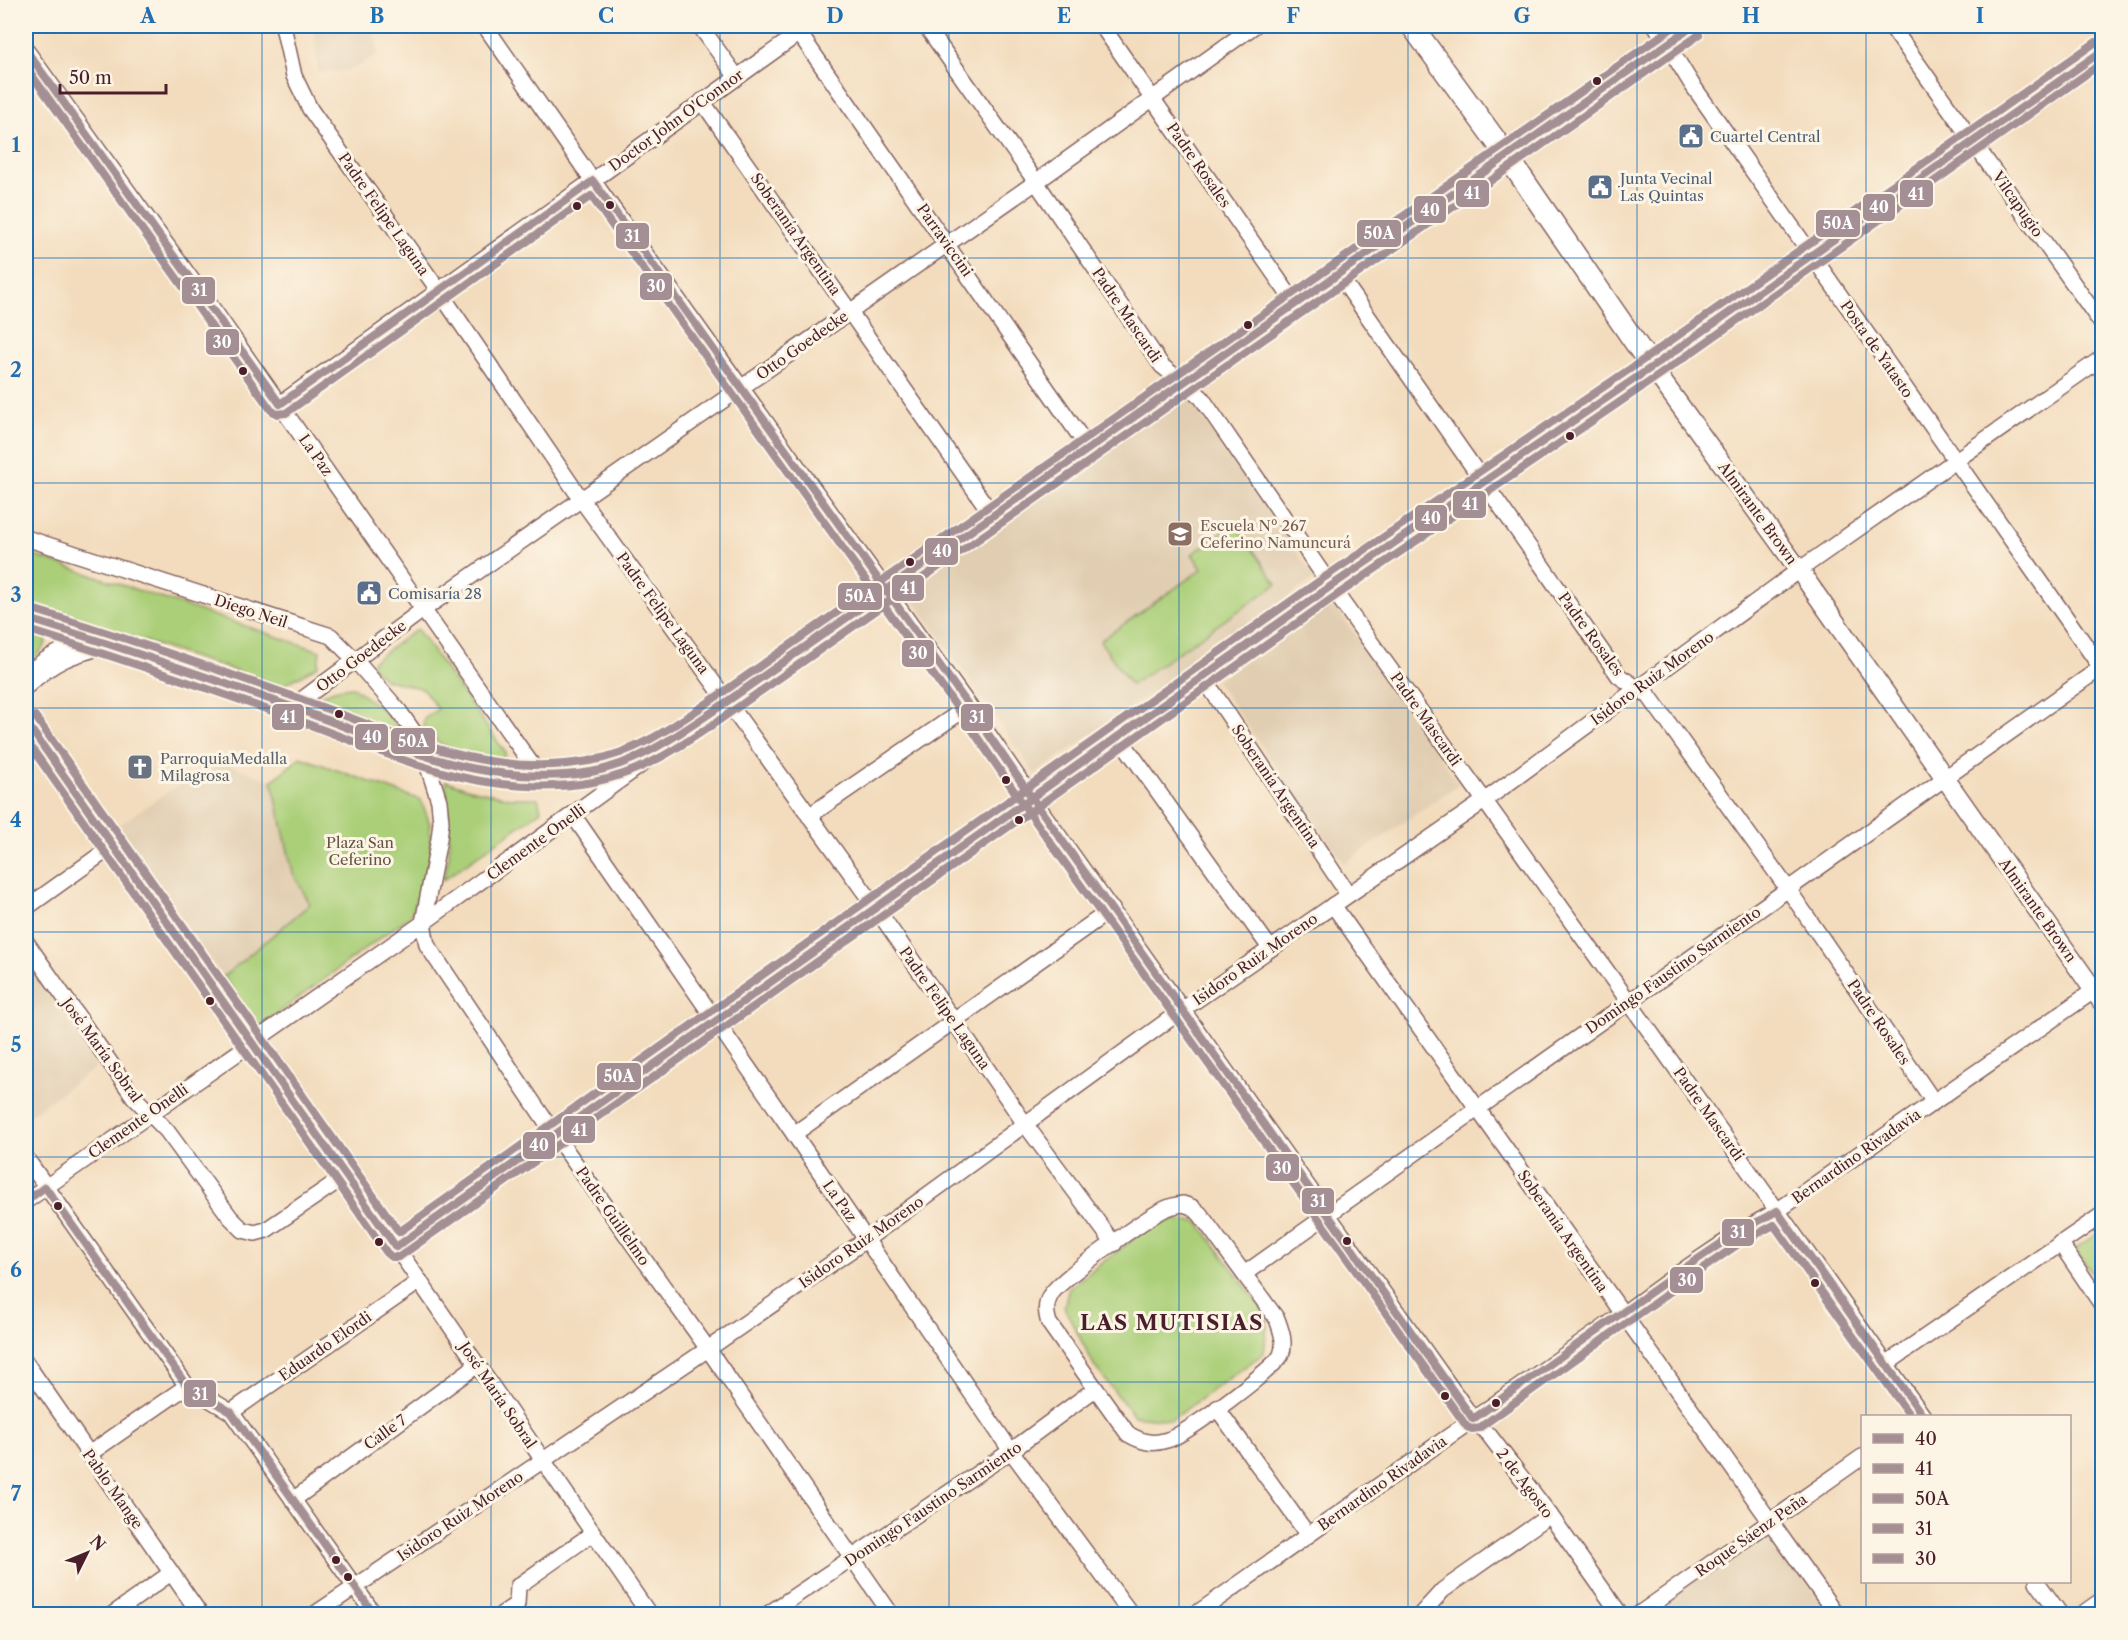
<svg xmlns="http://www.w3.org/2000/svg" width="2128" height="1640" viewBox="0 0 2128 1640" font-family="'Libre Caslon Text',serif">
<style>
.built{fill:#e1cdb1}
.green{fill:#aacf78;stroke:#7a7752;stroke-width:1.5}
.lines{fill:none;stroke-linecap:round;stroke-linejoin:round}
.minor-casing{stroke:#85615e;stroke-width:18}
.tertiary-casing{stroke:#85615e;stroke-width:21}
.secondary-casing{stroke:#85615e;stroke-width:24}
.primary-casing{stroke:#85615e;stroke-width:27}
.minor{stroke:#fff;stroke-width:15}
.tertiary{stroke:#fff;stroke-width:18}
.secondary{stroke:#fff;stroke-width:21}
.primary{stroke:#fff;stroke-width:24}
.bus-1-casing{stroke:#fcf5e5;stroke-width:12}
.bus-2-casing{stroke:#fcf5e5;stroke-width:12}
.bus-3-casing{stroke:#fcf5e5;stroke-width:12}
.bus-4-casing{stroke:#fcf5e5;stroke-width:12}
.bus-5-casing{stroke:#fcf5e5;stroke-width:12}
.bus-1{stroke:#a48f95;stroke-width:8}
.bus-2{stroke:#a48f95;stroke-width:8}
.bus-3{stroke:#a48f95;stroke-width:8}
.bus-4{stroke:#a48f95;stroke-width:8}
.bus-5{stroke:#a48f95;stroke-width:8}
.grid{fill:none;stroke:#1f6fb2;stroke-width:1.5;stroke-opacity:0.55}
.bus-dot{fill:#4a1f2b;stroke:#fcf5e5;stroke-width:2}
.labels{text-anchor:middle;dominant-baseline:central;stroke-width:6;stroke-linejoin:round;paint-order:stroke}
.street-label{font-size:15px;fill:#4a1f2b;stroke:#fcf5e5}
.service-label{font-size:15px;fill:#4e5e75;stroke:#fcf5e5;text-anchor:start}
.education-label{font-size:15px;fill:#785e54;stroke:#fcf5e5;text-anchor:start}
.worship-label{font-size:15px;fill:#5b616d;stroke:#fcf5e5;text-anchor:start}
.park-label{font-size:15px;fill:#675442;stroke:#fcf5e5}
.district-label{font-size:21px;font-weight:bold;letter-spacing:1.5px;fill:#4a1f2b;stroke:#fcf5e5}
.line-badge{stroke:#fcf5e5;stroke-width:2}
.badge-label{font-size:16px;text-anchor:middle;font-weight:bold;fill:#fff}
.neatline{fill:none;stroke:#1f6fb2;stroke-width:2}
.grid-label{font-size:20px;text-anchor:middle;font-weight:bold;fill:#1f6fb2}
</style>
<rect width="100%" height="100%" fill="#fcf5e5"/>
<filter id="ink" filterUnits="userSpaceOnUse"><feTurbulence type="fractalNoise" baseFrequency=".0167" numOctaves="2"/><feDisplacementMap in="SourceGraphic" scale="12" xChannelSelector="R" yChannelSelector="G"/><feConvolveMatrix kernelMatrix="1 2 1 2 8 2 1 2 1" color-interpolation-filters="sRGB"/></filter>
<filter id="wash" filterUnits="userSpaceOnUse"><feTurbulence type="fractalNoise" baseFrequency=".008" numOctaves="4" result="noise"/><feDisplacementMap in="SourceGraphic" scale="24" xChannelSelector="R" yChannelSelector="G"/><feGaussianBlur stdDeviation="1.35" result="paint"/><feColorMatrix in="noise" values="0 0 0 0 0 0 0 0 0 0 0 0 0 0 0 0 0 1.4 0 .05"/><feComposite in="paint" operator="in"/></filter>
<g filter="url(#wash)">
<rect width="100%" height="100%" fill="#f3dcbd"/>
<g class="built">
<path d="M 314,26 L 374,26 L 378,54 L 351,70 L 318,73 Z"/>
<path d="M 1185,392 L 1315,578 L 1035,774 L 905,588 Z"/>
<path d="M 1332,601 L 1459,784 L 1344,864 L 1216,681 Z"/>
<path d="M 211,758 L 272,781 L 293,873 L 310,904 L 223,977 L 117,826 L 206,766 Z"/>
<path d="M 26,962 L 99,1065 L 26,1118 Z"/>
<path d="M 1768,1527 L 1830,1614 L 1652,1614 L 1649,1610 Z"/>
</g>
<g class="green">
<path d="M 1235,524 L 1277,584 L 1131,685 L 1100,641 L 1202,569 L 1192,554 Z"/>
<path d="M 26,553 L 320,651 L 318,666 L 282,686 L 26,603 Z"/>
<path d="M 26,627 L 47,637 L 45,646 L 26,666 Z"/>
<path d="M 417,629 L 505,752 L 505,756 L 501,759 C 475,757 440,750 423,729 L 424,719 L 438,709 L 423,689 L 384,679 L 372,666 L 373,661 Z"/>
<path d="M 353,687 L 390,716 L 401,736 L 322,706 L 316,701 C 327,690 338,688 353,687 Z"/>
<path d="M 300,757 L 421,800 L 430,824 L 431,855 L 411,915 L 259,1027 L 223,977 L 310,904 L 293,873 L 272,781 Z"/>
<path d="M 446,781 L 470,789 L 510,798 L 538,798 L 541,811 L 443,880 L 449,857 L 449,840 Z"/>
<path d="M 1160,1219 L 1198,1222 L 1268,1317 L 1264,1353 L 1171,1420 L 1134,1416 L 1095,1367 L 1064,1307 L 1069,1288 Z"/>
<path d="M 2102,1230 L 2102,1287 L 2075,1249 Z"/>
</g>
</g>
<g filter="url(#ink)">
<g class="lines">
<g class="minor-casing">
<g id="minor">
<path d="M 283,26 L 294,76 L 310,109 L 439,291 L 581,499 L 876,908 L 1025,1124 L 1114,1244"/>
<path d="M 485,26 L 593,181 L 969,706 L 1032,798 L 1473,1419 L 1489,1435 L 1550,1515 L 1620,1614"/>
<path d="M 700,26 L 736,76"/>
<path d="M 926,26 L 1036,182 L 1162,366 L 1201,397 L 1342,602 L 1629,1002 L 1923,1416"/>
<path d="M 1102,26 L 1296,305"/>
<path d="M 1656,26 L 1691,83 L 2102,669"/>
<path d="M 1891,26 L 2102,324"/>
<path d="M 799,33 L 1089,449"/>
<path d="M 26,50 L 217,315 L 539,775"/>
<path d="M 702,101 L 993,516"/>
<path d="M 1339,275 L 1619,676 L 1649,696 L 1788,889 L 1934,1102"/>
<path d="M 280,404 L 809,26"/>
<path d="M 26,538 L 331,636 L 356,661 L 399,711 L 413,731 L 425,757 L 439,801 L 441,822 L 439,839 L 423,923 L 427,945 L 555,1135 L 708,1349 L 891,1614"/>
<path d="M 1203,677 L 1348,894"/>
<path d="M 292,707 L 424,609 L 1036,182 L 1254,26"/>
<path d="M 1119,737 L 1270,948"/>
<path d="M 573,815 L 794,1134 L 1011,1451 L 1131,1614"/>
<path d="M 809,816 L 969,706"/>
<path d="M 1333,905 L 1836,1614"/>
<path d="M 26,908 L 114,845"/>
<path d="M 26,942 L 134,1097 L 167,1131 L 230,1217 L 243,1230 L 255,1233 L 266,1230 L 345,1176"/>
<path d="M 794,1134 L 1112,909"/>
<path d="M 26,1158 L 187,1386 L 231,1412 L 374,1614"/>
<path d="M 26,1201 L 423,923 L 649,759"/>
<path d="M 1183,1204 L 1192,1207 L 1200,1214 L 1277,1319 C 1281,1330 1286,1343 1281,1355 C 1274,1369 1184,1436 1167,1440 C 1152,1445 1142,1442 1128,1434 L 1049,1323 C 1046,1313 1045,1305 1050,1296 C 1057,1281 1142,1221 1161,1211 C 1168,1207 1175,1205 1183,1204 Z"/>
<path d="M 2060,1243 L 2102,1305"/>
<path d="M 396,1247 L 649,1614"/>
<path d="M 1244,1274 L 2102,667"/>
<path d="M 26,1363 L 200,1614"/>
<path d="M 1886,1364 L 2102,1215"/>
<path d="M 1217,1408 L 1308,1535"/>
<path d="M 231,1412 L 420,1281"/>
<path d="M 89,1454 L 187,1386"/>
<path d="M 293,1500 L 477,1365"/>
<path d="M 2037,1582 L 2060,1614"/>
<path d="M 113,1614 L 171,1573"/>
<path d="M 315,1614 L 708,1349 L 867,1239 L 1182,1010 L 1484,801 L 1799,570 L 2102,358"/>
<path d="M 502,1614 L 517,1604 L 518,1586 L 593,1533"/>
<path d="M 768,1614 L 1011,1451 L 1095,1389"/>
<path d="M 1196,1614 L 1623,1314 C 1673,1277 1722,1241 1777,1211 L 2102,985"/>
<path d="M 1421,1614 L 1443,1590 L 1550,1515"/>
<path d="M 1639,1614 L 1862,1457"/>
<path d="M 2082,1614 L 2102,1600"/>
</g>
</g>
<g class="tertiary-casing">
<path id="tertiary" d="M 1652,367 L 1799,570 L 2102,1002"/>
</g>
<g class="secondary-casing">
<path id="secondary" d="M 1412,26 L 1507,156 L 1652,367"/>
</g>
<g class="primary-casing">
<g id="primary">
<path d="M 26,618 C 114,645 201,675 289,706 C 350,727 409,755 473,770 C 498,776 525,775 550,775 C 566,774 584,774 600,770 C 647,759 688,729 727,702 L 1693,26"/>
<path d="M 26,681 C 52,657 69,651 104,642"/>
<path d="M 26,722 L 396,1247 L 1331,586 L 1652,367 L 2102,51"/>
</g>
</g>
<use href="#minor" class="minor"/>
<use href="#tertiary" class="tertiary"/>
<use href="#secondary" class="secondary"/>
<use href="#primary" class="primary"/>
<g class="bus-1-casing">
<g id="bus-1">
<path d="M 26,618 C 114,645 202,675 289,706 C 391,742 479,790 591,772 C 636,764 675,737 712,712 L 1693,26"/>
<path d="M 26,722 L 396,1247 L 1331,586 L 1652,367 L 2102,51"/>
</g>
</g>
<g class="bus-2-casing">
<g id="bus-2">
<path d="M 26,629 C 112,656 198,685 283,715 C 388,752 478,802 593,782 C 640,774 680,747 718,721 L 1699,35"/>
<path d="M 26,740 L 387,1253 L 392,1257 L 399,1257 L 1337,595 L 1658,376 L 2102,63"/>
</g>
</g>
<g class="bus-3-casing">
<g id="bus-3">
<path d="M 29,608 C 117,635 205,665 292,696 C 392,731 479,780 589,761 C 633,754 671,728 706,704 L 1675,26"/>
<path d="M 35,716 L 399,1232 L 1325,577 L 1646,358 L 2096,42"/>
</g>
</g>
<g class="bus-4-casing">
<g id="bus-4">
<path d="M 26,50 L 280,404 L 593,181 L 969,706 L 1032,798 L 1473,1419 L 1689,1265 L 1735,1234 L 1777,1211 L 1923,1416"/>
<path d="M 26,1201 L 45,1187 L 187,1386 L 231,1412 L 374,1614"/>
</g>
</g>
<g class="bus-5-casing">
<path id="bus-5" d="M 26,67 L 271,410 L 277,414 L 286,413 L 591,196 L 960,712 L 1023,804 L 1467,1427 L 1472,1429 L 1479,1428 L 1695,1274 L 1740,1243 L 1774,1225 L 1910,1416"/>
</g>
<use href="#bus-1" class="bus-1"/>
<use href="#bus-2" class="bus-2"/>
<use href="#bus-3" class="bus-3"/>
<use href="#bus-4" class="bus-4"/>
<use href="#bus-5" class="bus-5"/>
</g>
</g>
<path class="grid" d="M 262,26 L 262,1614M 491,26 L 491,1614M 720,26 L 720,1614M 949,26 L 949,1614M 1179,26 L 1179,1614M 1408,26 L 1408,1614M 1637,26 L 1637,1614M 1866,26 L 1866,1416M 26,258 L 2102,258M 26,483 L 2102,483M 26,708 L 2102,708M 26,932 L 2102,932M 26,1157 L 2102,1157M 26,1382 L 2102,1382M 1866,1582 L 1866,1614"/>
<defs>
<g id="civic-square" transform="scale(1.35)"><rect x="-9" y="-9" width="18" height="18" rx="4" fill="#5c6f8a" stroke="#fcf5e5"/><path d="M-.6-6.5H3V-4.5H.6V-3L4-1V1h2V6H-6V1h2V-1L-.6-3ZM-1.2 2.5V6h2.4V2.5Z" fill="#fff"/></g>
<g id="school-square" transform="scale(1.35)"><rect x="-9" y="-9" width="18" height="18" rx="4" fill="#8d6e63" stroke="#fcf5e5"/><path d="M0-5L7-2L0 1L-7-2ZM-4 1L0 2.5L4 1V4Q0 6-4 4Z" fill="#fff"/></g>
<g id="church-square" transform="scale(1.35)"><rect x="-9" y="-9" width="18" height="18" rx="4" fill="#6b7280" stroke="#fcf5e5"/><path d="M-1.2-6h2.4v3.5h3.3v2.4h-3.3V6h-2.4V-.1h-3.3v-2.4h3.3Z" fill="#fff"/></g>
</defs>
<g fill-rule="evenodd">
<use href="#civic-square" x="1691" y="136"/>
<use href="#civic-square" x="1600" y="187"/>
<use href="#school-square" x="1180" y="534"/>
<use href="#civic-square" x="369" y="593"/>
<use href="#church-square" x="140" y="767"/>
</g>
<g class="bus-dot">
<circle cx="1597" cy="81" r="5"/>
<circle cx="610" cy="205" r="5"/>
<circle cx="577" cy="206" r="5"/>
<circle cx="1248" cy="325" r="5"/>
<circle cx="243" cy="371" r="5"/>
<circle cx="1570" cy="436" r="5"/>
<circle cx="910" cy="562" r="5"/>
<circle cx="339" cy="714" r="5"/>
<circle cx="1006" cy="780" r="5"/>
<circle cx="1019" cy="820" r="5"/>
<circle cx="210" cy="1001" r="5"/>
<circle cx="58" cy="1206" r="5"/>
<circle cx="1347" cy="1241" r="5"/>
<circle cx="379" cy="1242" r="5"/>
<circle cx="1815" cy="1283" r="5"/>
<circle cx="1445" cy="1396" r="5"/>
<circle cx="1496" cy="1403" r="5"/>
<circle cx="336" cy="1560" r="5"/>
<circle cx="348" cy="1577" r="5"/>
</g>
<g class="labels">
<g class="street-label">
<text transform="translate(676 120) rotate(-36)">Doctor John O'Connor</text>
<text transform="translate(1199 165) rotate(55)">Padre Rosales</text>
<text transform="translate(2018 204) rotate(55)">Vilcapugio</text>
<text transform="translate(384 214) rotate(55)">Padre Felipe Laguna</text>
<text transform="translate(796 234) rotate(55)">Soberanía Argentina</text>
<text transform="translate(945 240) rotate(55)">Parraviccini</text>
<text transform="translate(1127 315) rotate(56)">Padre Mascardi</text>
<text transform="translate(802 345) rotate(-35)">Otto Goedecke</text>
<text transform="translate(1877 349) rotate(55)">Posta de Yatasto</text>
<text transform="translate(316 455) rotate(55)">La Paz</text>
<text transform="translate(1758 513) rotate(54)">Almirante Brown</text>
<text transform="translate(251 611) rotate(18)">Diego Neil</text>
<text transform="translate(663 613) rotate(54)">Padre Felipe Laguna</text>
<text transform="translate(1591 634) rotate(54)">Padre Rosales</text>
<text transform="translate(361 656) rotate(-37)">Otto Goedecke</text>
<text transform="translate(1652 678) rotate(-36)">Isidoro Ruiz Moreno</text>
<text transform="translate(1426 719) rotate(55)">Padre Mascardi</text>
<text transform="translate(1276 786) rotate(56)">Soberanía Argentina</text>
<text transform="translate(536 842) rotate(-36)">Clemente Onelli</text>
<text transform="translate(2038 910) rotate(55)">Almirante Brown</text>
<text transform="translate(1255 959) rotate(-35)">Isidoro Ruiz Moreno</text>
<text transform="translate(1673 970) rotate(-35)">Domingo Faustino Sarmiento</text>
<text transform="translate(945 1008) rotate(55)">Padre Felipe Laguna</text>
<text transform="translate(1879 1022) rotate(56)">Padre Rosales</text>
<text transform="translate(102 1050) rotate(54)">José María Sobral</text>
<text transform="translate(1709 1114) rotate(55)">Padre Mascardi</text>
<text transform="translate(138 1121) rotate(-35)">Clemente Onelli</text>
<text transform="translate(1856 1156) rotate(-35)">Bernardino Rivadavia</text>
<text transform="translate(840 1201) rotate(55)">La Paz</text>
<text transform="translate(613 1216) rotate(55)">Padre Guillelmo</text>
<text transform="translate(1563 1231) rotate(55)">Soberanía Argentina</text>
<text transform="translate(861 1242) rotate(-35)">Isidoro Ruiz Moreno</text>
<text transform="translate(325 1346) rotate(-35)">Eduardo Elordi</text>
<text transform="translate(498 1395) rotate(56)">José María Sobral</text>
<text transform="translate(385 1432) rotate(-36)">Calle 7</text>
<text transform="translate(1382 1483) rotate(-35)">Bernardino Rivadavia</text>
<text transform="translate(1525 1483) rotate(53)">2 de Agosto</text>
<text transform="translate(113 1489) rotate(55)">Pablo Mange</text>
<text transform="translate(933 1504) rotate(-34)">Domingo Faustino Sarmiento</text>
<text transform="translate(460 1516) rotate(-34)">Isidoro Ruiz Moreno</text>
<text transform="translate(1751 1535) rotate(-35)">Roque Sáenz Peña</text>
</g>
<g class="service-label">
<text x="1710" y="136">Cuartel Central</text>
<text x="1620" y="178">Junta Vecinal<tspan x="1620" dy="17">Las Quintas</tspan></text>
<text x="388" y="593">Comisaría 28</text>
</g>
<g class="education-label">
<text x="1200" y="525">Escuela Nº 267<tspan x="1200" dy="17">Ceferino Namuncurá</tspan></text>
</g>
<g class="worship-label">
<text x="160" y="758">ParroquiaMedalla<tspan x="160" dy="17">Milagrosa</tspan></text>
</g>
<g class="park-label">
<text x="360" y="842">Plaza San<tspan x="360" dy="17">Ceferino</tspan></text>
</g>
<g class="district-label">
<text x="1172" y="1322">LAS MUTISIAS</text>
</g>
</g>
<g class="line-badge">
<rect x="1455" y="179" width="35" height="29" rx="6" fill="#a48f95"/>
<rect x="1899" y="179" width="35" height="29" rx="6" fill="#a48f95"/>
<rect x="1862" y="193" width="34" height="29" rx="6" fill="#a48f95"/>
<rect x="1413" y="195" width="34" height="29" rx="6" fill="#a48f95"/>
<rect x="1815" y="209" width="46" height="29" rx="6" fill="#a48f95"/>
<rect x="1356" y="219" width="46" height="29" rx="6" fill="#a48f95"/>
<rect x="615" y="222" width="35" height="28" rx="6" fill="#a48f95"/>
<rect x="639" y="272" width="34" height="29" rx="6" fill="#a48f95"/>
<rect x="181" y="276" width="35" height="29" rx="6" fill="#a48f95"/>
<rect x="205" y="328" width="35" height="28" rx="6" fill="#a48f95"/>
<rect x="1452" y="490" width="35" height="29" rx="6" fill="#a48f95"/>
<rect x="1414" y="504" width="34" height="28" rx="6" fill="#a48f95"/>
<rect x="924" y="537" width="35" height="29" rx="6" fill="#a48f95"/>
<rect x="891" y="574" width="34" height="28" rx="6" fill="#a48f95"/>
<rect x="837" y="582" width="46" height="29" rx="6" fill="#a48f95"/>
<rect x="901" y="639" width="34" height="29" rx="6" fill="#a48f95"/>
<rect x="271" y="703" width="34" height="28" rx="6" fill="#a48f95"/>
<rect x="960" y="703" width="34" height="29" rx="6" fill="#a48f95"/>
<rect x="354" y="723" width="35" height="28" rx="6" fill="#a48f95"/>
<rect x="390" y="727" width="46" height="28" rx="6" fill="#a48f95"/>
<rect x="596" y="1062" width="46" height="29" rx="6" fill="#a48f95"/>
<rect x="562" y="1115" width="34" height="29" rx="6" fill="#a48f95"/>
<rect x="522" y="1131" width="34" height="29" rx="6" fill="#a48f95"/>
<rect x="1265" y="1153" width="35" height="29" rx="6" fill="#a48f95"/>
<rect x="1301" y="1187" width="34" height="28" rx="6" fill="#a48f95"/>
<rect x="1721" y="1218" width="34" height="29" rx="6" fill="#a48f95"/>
<rect x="1669" y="1266" width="35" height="28" rx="6" fill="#a48f95"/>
<rect x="183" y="1379" width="34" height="29" rx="6" fill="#a48f95"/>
</g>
<g class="badge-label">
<text x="1472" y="199">41</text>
<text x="1916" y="200">41</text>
<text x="1879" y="213">40</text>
<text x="1430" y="216">40</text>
<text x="1838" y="229">50A</text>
<text x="1379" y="239">50A</text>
<text x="632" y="242">31</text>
<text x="656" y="292">30</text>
<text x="199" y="296">31</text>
<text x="222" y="348">30</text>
<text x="1470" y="510">41</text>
<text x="1431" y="524">40</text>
<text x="942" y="557">40</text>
<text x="908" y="594">41</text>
<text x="860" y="602">50A</text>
<text x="918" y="659">30</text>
<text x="288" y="723">41</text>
<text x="977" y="723">31</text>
<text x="372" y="743">40</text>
<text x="413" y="747">50A</text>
<text x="619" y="1082">50A</text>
<text x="579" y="1136">41</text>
<text x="539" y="1151">40</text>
<text x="1282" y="1174">30</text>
<text x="1318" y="1207">31</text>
<text x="1738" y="1238">31</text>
<text x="1687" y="1286">30</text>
<text x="200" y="1400">31</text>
</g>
<rect width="2128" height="1640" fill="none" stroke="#fcf5e5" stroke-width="66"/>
<rect x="1861" y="1415" width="210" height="168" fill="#fcf5e5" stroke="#b59f9b" stroke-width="1.5"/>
<rect x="1873" y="1434" width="30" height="9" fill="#a48f95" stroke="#b59f9b" stroke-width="1.5"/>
<text x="1915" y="1445" font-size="18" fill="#4a1f2b">40</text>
<rect x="1873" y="1464" width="30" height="9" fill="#a48f95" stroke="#b59f9b" stroke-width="1.5"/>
<text x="1915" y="1475" font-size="18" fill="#4a1f2b">41</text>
<rect x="1873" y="1494" width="30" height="9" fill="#a48f95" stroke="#b59f9b" stroke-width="1.5"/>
<text x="1915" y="1505" font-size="18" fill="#4a1f2b">50A</text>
<rect x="1873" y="1524" width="30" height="9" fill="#a48f95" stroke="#b59f9b" stroke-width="1.5"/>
<text x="1915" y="1535" font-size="18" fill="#4a1f2b">31</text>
<rect x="1873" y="1554" width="30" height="9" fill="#a48f95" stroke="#b59f9b" stroke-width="1.5"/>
<text x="1915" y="1565" font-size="18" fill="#4a1f2b">30</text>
<g transform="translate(87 1553) rotate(47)" stroke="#fcf5e5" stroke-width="4.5" paint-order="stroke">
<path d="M0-4.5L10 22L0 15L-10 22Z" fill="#4a1f2b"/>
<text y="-9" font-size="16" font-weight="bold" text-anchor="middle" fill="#4a1f2b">N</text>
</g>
<path d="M60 84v9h106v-9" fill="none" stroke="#4a1f2b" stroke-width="3"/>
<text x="69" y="84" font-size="18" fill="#4a1f2b" stroke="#fcf5e5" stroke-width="4.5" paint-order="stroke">50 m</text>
<rect x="33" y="33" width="2062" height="1574" class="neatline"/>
<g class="grid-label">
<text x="148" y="23">A</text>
<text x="377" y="23">B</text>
<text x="606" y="23">C</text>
<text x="835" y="23">D</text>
<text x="1064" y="23">E</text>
<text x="1293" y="23">F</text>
<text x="1522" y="23">G</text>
<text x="1751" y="23">H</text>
<text x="1980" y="23">I</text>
<text x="16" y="152">1</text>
<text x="16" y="377">2</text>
<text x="16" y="602">3</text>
<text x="16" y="827">4</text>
<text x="16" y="1052">5</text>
<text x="16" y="1277">6</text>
<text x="16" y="1501">7</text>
</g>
</svg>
